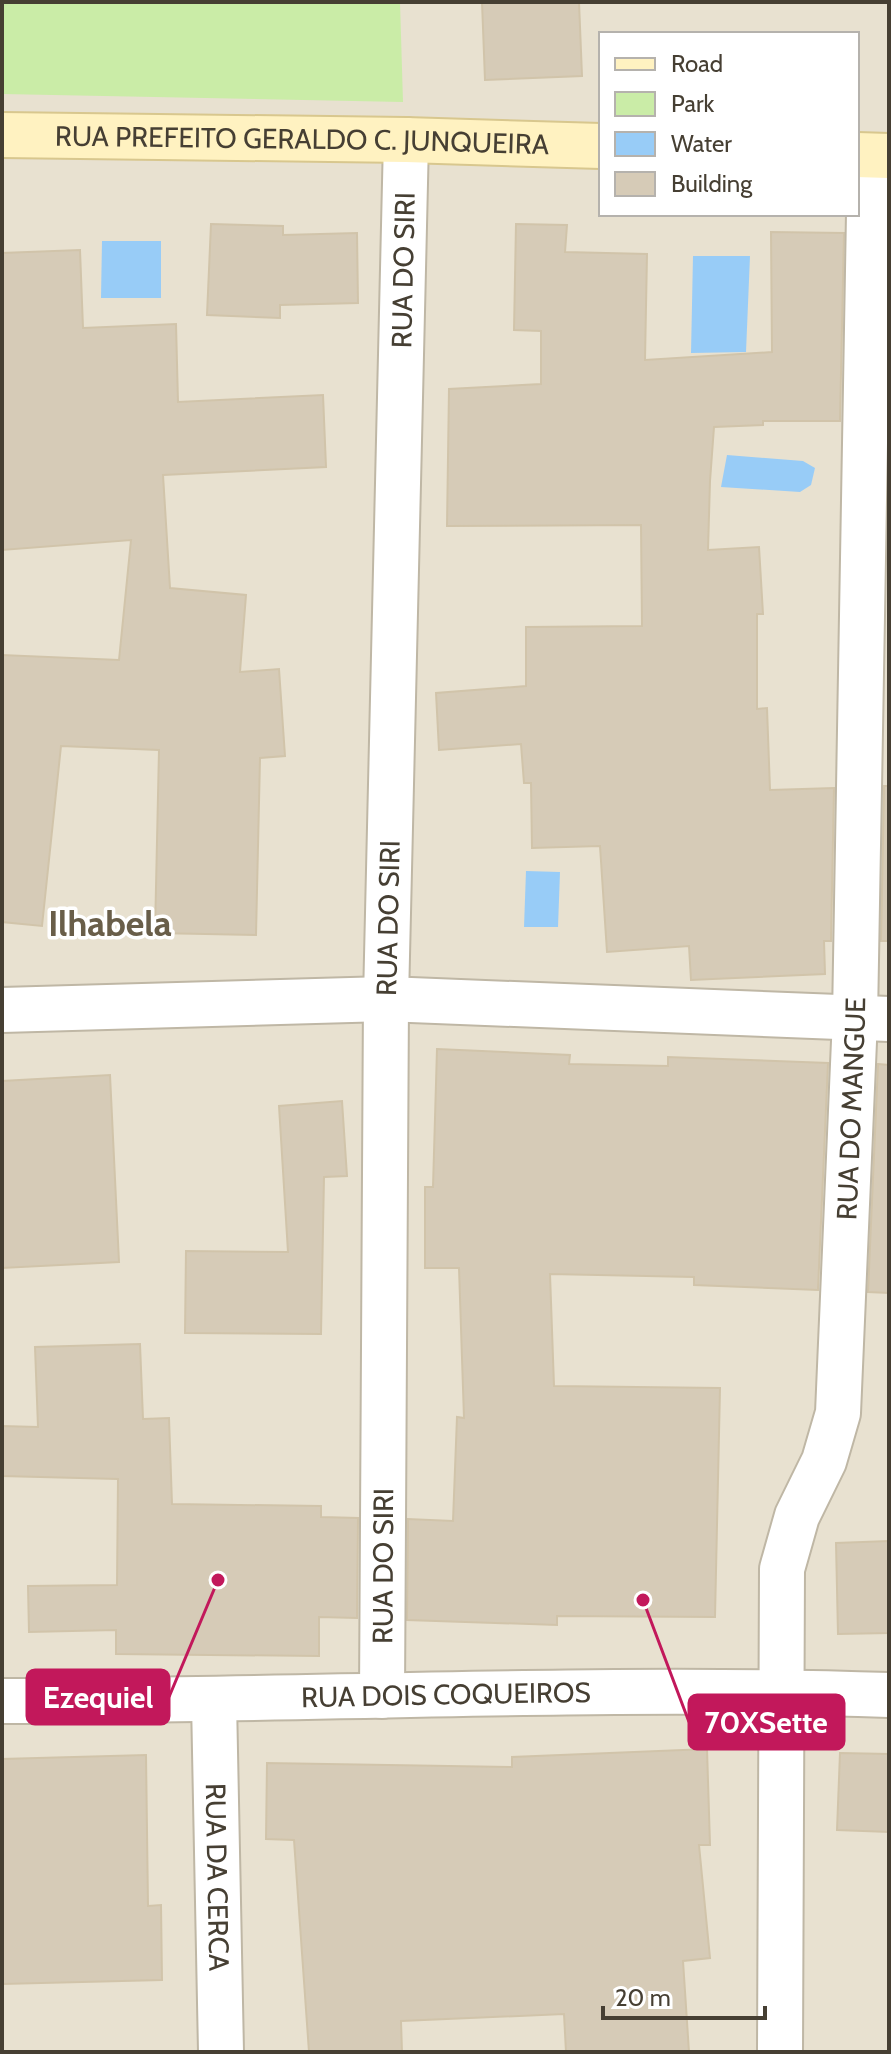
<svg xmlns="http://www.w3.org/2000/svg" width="891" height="2054" viewBox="0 0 891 2054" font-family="Cabin,sans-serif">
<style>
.residential{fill:#e8e1d0;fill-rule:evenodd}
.green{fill:#caeca7}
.water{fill:#98ccf7}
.building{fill:#d6cbb7;stroke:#d1c4aa;stroke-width:2}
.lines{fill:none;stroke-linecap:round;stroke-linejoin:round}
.minor-casing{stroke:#bfb7a5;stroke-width:48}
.secondary-casing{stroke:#d8c78e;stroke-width:48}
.minor{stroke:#fff;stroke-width:44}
.secondary{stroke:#fff2c1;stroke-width:44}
.labels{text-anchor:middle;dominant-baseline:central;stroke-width:7;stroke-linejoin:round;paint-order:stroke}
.street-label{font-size:28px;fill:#463f33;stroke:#fff}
.district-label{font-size:36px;font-weight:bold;fill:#695e49;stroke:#fff}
.leader{fill:none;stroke:#c2185b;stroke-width:3}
.callout-dot{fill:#c2185b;stroke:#fff;stroke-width:3}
.callout{fill:#c2185b;stroke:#c2185b;stroke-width:3}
.callout-label{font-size:30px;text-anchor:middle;font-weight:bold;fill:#fff}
</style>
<rect width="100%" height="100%" fill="#f3efe3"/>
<path class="residential" d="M 2,2 L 889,2 L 889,2052 L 2,2052 ZM 601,34 L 857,34 L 857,214 L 601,214 Z"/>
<path class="green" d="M 2,2 L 400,2 L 403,102 L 2,94 Z"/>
<g class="water">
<path d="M 102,241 L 161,241 L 161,298 L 101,298 Z"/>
<path d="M 693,256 L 750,256 L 746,352 L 691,353 Z"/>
<path d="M 727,455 L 803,461 L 815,468 L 811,485 L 800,492 L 721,487 Z"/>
<path d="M 526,871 L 560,872 L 558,927 L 524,927 Z"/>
</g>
<g class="building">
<path d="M 482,2 L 579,2 L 582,76 L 485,80 Z"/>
<path d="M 211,224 L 283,226 L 283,235 L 357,233 L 358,303 L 280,305 L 280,318 L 207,315 Z"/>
<path d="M 516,224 L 567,225 L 565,252 L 647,254 L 645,360 L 772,352 L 771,232 L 844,233 L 840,421 L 763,421 L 763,425 L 714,427 L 710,481 L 708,550 L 759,547 L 763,614 L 757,614 L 757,709 L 767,708 L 770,790 L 834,788 L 831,941 L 824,941 L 825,974 L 691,980 L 689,946 L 607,952 L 600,846 L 532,848 L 531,783 L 524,783 L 521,744 L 439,750 L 436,693 L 526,686 L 526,627 L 642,626 L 641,525 L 447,526 L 449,389 L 541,384 L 541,331 L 514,330 Z"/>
<path d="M 80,250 L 83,328 L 176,324 L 178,402 L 323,395 L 326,467 L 163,475 L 170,588 L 246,595 L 240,672 L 279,669 L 285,756 L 260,758 L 256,935 L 155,933 L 159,750 L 61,746 L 42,926 L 2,922 L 2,655 L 119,660 L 131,540 L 2,550 L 2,253 Z"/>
<path d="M 884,786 L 889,786 L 889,941 L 881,941 Z"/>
<path d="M 437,1049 L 570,1055 L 569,1064 L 668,1066 L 668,1057 L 828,1063 L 818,1290 L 694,1285 L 694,1277 L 550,1274 L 554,1386 L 720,1388 L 715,1617 L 557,1616 L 557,1625 L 407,1620 L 408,1519 L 453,1521 L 457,1417 L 464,1418 L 459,1268 L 425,1268 L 425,1187 L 433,1187 Z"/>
<path d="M 878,1064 L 889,1065 L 889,1293 L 868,1292 Z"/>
<path d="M 110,1075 L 119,1262 L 2,1268 L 2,1081 Z"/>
<path d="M 342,1101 L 347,1176 L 324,1177 L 321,1334 L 185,1333 L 186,1251 L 288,1252 L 279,1106 Z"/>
<path d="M 140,1344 L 143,1419 L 169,1418 L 172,1504 L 321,1506 L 321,1517 L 358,1518 L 357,1618 L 319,1617 L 319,1656 L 116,1654 L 116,1630 L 29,1632 L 28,1586 L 117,1585 L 118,1479 L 2,1476 L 2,1426 L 38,1427 L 35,1347 Z"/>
<path d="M 889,1541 L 889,1633 L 838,1634 L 836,1543 Z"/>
<path d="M 707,1749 L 710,1845 L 699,1845 L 710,1958 L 683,1961 L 689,2052 L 566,2052 L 564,2014 L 401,2021 L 402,2052 L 309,2052 L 294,1840 L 266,1839 L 267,1763 L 512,1767 L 512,1757 Z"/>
<path d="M 840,1753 L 889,1754 L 889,1832 L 837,1830 Z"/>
<path d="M 146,1755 L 148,1906 L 161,1905 L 162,1980 L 2,1984 L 2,1759 Z"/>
</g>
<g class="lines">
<g class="minor-casing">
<g id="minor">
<path d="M 2,1010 L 386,999 L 889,1019"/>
<path id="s1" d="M 382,1696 L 386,999 L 406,140"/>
<path id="s2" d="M 2,1701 C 298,1701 594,1685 889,1695"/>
<path id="s3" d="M 214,1701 L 221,2052"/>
<path id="s4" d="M 780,2052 L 782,1569 L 797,1516 L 824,1461 L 838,1413 L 855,1018 L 870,156"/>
</g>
</g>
<g class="secondary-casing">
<g id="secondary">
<path id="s5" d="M 2,135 L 406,140 L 601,146"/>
<path d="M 857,155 L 889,156"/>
</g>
</g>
<use href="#minor" class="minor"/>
<use href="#secondary" class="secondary"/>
</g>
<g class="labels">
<g class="street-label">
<text stroke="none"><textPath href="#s5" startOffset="300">RUA PREFEITO GERALDO C. JUNQUEIRA</textPath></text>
<text stroke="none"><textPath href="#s1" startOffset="1426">RUA DO SIRI</textPath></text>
<text stroke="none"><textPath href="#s1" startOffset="778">RUA DO SIRI</textPath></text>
<text stroke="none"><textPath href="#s4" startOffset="954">RUA DO MANGUE</textPath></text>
<text stroke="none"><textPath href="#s1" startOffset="130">RUA DO SIRI</textPath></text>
<text stroke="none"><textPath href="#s2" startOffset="444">RUA DOIS COQUEIROS</textPath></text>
<text stroke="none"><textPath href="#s3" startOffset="176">RUA DA CERCA</textPath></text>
</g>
<g class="district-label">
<text x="110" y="923">Ilhabela</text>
</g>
</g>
<path class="leader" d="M218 1580L169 1697M643 1600L689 1722"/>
<g class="callout-dot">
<circle cx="218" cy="1580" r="8"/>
<circle cx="643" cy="1600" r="8"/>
</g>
<g class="callout">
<rect x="27" y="1670" width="142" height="54" rx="8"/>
<rect x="689" y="1695" width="155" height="54" rx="8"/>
</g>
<g class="callout-label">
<text x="98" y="1708">Ezequiel</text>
<text x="766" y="1733">70XSette</text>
</g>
<rect width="891" height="2054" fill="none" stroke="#463f33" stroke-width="8"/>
<rect x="599" y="32" width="260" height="184" fill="#ffffff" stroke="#b5b2ad" stroke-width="2"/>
<rect x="615" y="58" width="40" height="12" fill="#fff2c1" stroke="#b5b2ad" stroke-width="2"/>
<text x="671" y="72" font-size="24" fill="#463f33">Road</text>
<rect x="615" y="92" width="40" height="24" fill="#caeca7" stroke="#b5b2ad" stroke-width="2"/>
<text x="671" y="112" font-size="24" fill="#463f33">Park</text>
<rect x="615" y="132" width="40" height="24" fill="#98ccf7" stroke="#b5b2ad" stroke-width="2"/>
<text x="671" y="152" font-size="24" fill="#463f33">Water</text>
<rect x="615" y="172" width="40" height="24" fill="#d6cbb7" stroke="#b5b2ad" stroke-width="2"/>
<text x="671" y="192" font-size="24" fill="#463f33">Building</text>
<path d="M603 2006v12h162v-12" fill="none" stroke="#463f33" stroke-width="4"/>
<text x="615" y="2006" font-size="24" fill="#463f33" stroke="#ffffff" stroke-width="6" paint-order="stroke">20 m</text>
</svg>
